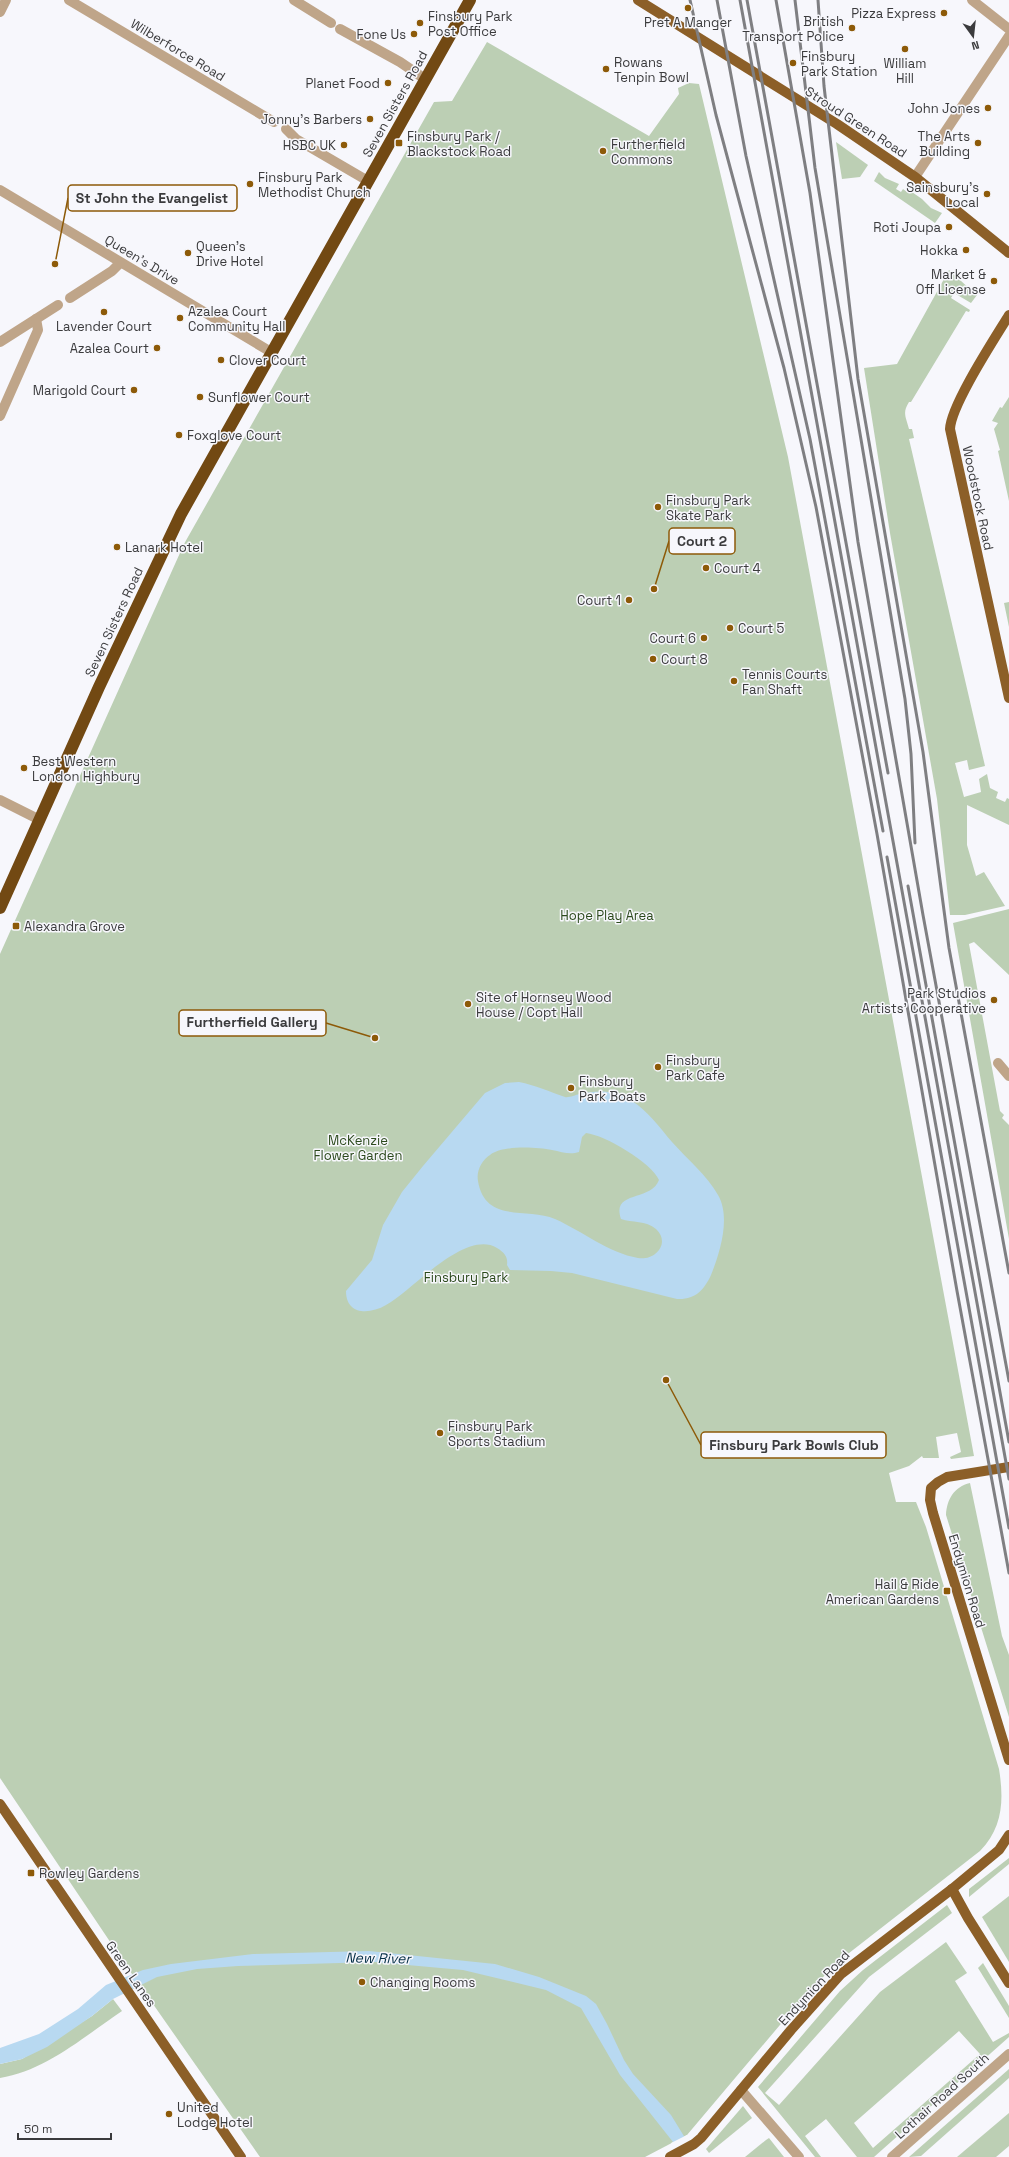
<svg xmlns="http://www.w3.org/2000/svg" width="1009" height="2157" viewBox="0 0 1009 2157" font-family="'Space Grotesk',sans-serif">
<style>
.green{fill:#bccfb4;fill-rule:evenodd}
.water{fill:#b8d9f1;fill-rule:evenodd}
.pier{fill:#f7f7fc}
.lines{fill:none;stroke-linecap:round;stroke-linejoin:round}
.minor{stroke:#bfa589;stroke-width:10}
.major{stroke:#8c5f28;stroke-width:10}
.highway{stroke:#724913;stroke-width:12}
.rail{stroke:#7f7f82;stroke-width:3}
.poi-dot{fill:#8d5a08;stroke:#f7f7fc;stroke-width:1.5}
.labels{text-anchor:middle;dominant-baseline:central;stroke-width:3;stroke-linejoin:round;paint-order:stroke}
.poi-label{font-size:13px;fill:#3b3b3d;stroke:#f7f7fc;text-anchor:start}
.street-label{font-size:13px;fill:#3b3b3d;stroke:#f7f7fc}
.park-label{font-size:13px;fill:#2c4a1d;stroke:#f7f7fc}
.water-label{font-size:14px;font-style:italic;fill:#063149;stroke:#f7f7fc}
.leader{fill:none;stroke:#8d5a08;stroke-width:1.5}
.callout-dot{fill:#8d5a08;stroke:#f7f7fc;stroke-width:1.5}
.callout{fill:#f7f7fc;stroke:#8d5a08;stroke-width:1.5}
.callout-label{font-size:14px;text-anchor:middle;font-weight:bold;fill:#3b3b3d}
</style>
<rect width="100%" height="100%" fill="#f7f7fc"/>
<g class="green">
<path d="M 487,42 L 649,136 L 679,94 L 678,88 L 689,83 L 699,84 L 788,457 L 974,1456 L 951,1459 L 950,1457 L 961,1452 L 957,1433 L 936,1437 L 939,1458 L 923,1458 L 922,1456 L 909,1466 L 889,1473 L 896,1502 L 916,1502 L 926,1527 L 999,1769 C 1004,1800 1003,1827 980,1851 L 835,1964 L 785,2019 L 687,2135 L 645,2157 L 260,2157 L 125,1964 L 0,1778 L 0,954 L 184,544 L 434,102 L 452,101 Z"/>
<path d="M 836,142 L 868,165 L 860,177 L 842,179 Z"/>
<path d="M 879,172 L 885,178 L 899,184 L 896,189 L 901,192 L 903,189 L 907,192 L 909,190 L 922,199 L 931,208 L 942,213 L 935,223 L 874,181 Z"/>
<path d="M 949,270 L 972,291 L 975,287 L 980,291 L 971,303 L 954,293 L 951,298 L 970,310 L 969,312 L 966,311 L 911,402 L 909,402 C 902,413 906,417 909,429 L 912,429 L 914,438 L 909,439 L 985,766 L 969,770 L 967,760 L 955,763 L 964,797 L 981,792 L 979,779 L 987,774 L 990,788 L 998,792 L 996,798 L 1005,802 L 1007,798 L 1009,799 L 1009,825 L 967,805 L 967,845 L 976,876 L 984,872 L 1005,906 L 965,915 L 950,915 L 937,799 L 890,533 L 864,368 L 897,364 Z"/>
<path d="M 1009,397 L 1009,501 L 998,451 L 1000,450 L 994,429 L 998,423 L 992,421 L 1000,407 L 1002,408 Z"/>
<path d="M 1009,602 L 1009,627 L 1004,603 Z"/>
<path d="M 1009,909 L 1009,975 L 974,942 L 969,944 L 1000,1111 L 1004,1115 L 1002,1118 L 1009,1125 L 1009,1239 L 953,923 Z"/>
<path d="M 970,1483 L 1002,1636 L 1009,1655 L 1009,1717 L 946,1515 C 947,1499 954,1487 970,1483 Z"/>
<path d="M 1009,1858 L 1009,1864 L 969,1897 L 969,1889 Z"/>
<path d="M 1009,1896 L 1009,1962 L 982,1917 Z"/>
<path d="M 947,1905 L 952,1913 L 869,1977 L 765,2093 L 779,2105 L 880,1992 L 946,1942 L 967,1973 L 955,1981 L 993,2042 L 1009,2033 L 1009,2037 L 874,2157 L 857,2157 L 826,2119 L 805,2136 L 821,2157 L 815,2157 L 758,2087 L 840,1991 L 863,1970 ZM 959,2031 L 980,2054 L 873,2148 L 854,2123 Z"/>
<path d="M 983,1963 L 1009,2006 L 1009,2018 L 978,1968 Z"/>
<path d="M 113,1999 L 122,2011 C 85,2036 45,2071 0,2078 L 0,2064 L 22,2059 L 92,2016 Z"/>
<path d="M 1009,2069 L 1009,2078 L 921,2156 L 909,2157 Z"/>
<path d="M 743,2106 L 752,2118 L 709,2153 L 706,2149 Z"/>
<path d="M 1009,2113 L 1009,2146 L 996,2157 L 957,2157 Z"/>
<path d="M 769,2138 L 784,2157 L 745,2157 L 766,2140 Z"/>
</g>
<g class="water">
<path d="M 519,1082 C 535,1085 550,1092 565,1097 C 568,1098 576,1095 579,1094 C 599,1090 614,1090 632,1101 C 648,1111 660,1128 672,1142 C 687,1159 707,1175 718,1195 C 731,1217 720,1253 711,1275 C 704,1290 695,1300 677,1299 L 572,1273 L 551,1271 L 510,1270 L 507,1265 C 508,1257 505,1253 497,1248 C 465,1229 413,1290 386,1305 C 369,1315 346,1315 346,1291 L 372,1260 L 383,1225 L 402,1192 L 423,1166 L 485,1093 L 505,1083 ZM 586,1133 C 605,1135 652,1163 659,1180 C 651,1202 611,1190 621,1219 C 632,1223 646,1220 656,1229 C 671,1243 655,1261 638,1258 C 609,1253 582,1231 555,1219 C 528,1207 485,1224 478,1181 C 476,1171 482,1160 490,1155 C 503,1145 536,1147 552,1150 C 562,1152 570,1155 579,1152 L 582,1137 Z"/>
<path d="M 369,1951 L 495,1964 L 539,1977 L 586,1996 L 596,2004 L 607,2024 L 624,2060 L 633,2074 L 671,2115 L 690,2146 L 677,2153 L 673,2142 L 620,2075 L 581,2008 L 546,1990 L 463,1970 L 374,1962 L 238,1966 L 197,1969 L 157,1977 L 113,1999 L 92,2016 L 47,2047 L 22,2059 L 0,2064 L 0,2048 L 39,2034 L 78,2009 L 106,1985 L 143,1970 L 171,1964 L 253,1954 Z"/>
</g>
<path class="pier" d="M 687,2135 L 697,2157 L 677,2157 L 671,2143 Z"/>
<g class="lines">
<g class="minor">
<path d="M 69,0 L 274,122"/>
<path d="M 294,0 L 331,23"/>
<path d="M 972,0 L 1009,29"/>
<path d="M 0,12 L 6,0"/>
<path d="M 340,29 L 400,62 L 425,79"/>
<path d="M 286,129 L 296,139 L 368,181"/>
<path d="M 915,177 L 1009,36"/>
<path d="M 0,190 L 271,352"/>
<path d="M 70,298 L 112,271 L 120,263"/>
<path d="M 0,342 L 58,305"/>
<path d="M 0,416 L 38,330 L 36,319"/>
<path d="M 0,800 L 40,820"/>
<path d="M 998,1063 L 1009,1076"/>
<path d="M 741,2090 L 799,2157"/>
<path d="M 892,2157 L 1009,2054"/>
</g>
<g class="major">
<path d="M 638,0 L 837,124 L 915,177 L 1009,253"/>
<path d="M 1009,315 C 995,338 951,405 950,429 L 1009,698"/>
<path d="M 1009,1467 L 947,1477 L 938,1482 L 931,1488 L 930,1500 L 933,1513 L 1009,1760"/>
<path d="M 0,1804 L 241,2157"/>
<path d="M 952,1889 L 968,1918 L 1009,1983"/>
<path d="M 670,2157 L 694,2144 L 701,2138 L 791,2030 L 841,1974 L 952,1889 L 999,1850 L 1009,1835"/>
</g>
<path class="highway" d="M 0,908 L 99,687 L 181,514 L 470,0"/>
<g class="rail">
<path d="M 690,0 L 716,115 L 784,368 L 816,507 L 877,834 L 957,1291 L 1009,1573"/>
<path d="M 717,0 L 746,156 L 810,439 L 883,831"/>
<path d="M 740,0 L 1009,1479"/>
<path d="M 747,0 L 888,773"/>
<path d="M 776,0 L 810,193 L 858,542 L 923,915 L 1009,1381"/>
<path d="M 795,0 L 815,168 L 905,699 L 911,754 L 915,843"/>
<path d="M 818,0 L 824,86 L 858,379 L 923,752 L 949,948 L 1009,1273"/>
<path d="M 887,857 L 1009,1528"/>
<path d="M 908,886 L 1009,1442"/>
</g>
</g>
<g class="poi-dot">
<circle cx="688" cy="8" r="4"/>
<circle cx="944" cy="13" r="4"/>
<circle cx="420" cy="23" r="4"/>
<circle cx="852" cy="28" r="4"/>
<circle cx="414" cy="34" r="4"/>
<circle cx="905" cy="49" r="4"/>
<circle cx="793" cy="63" r="4"/>
<circle cx="606" cy="69" r="4"/>
<circle cx="388" cy="83" r="4"/>
<circle cx="988" cy="108" r="4"/>
<circle cx="370" cy="119" r="4"/>
<rect x="395" y="139" width="8" height="8" rx="2"/>
<circle cx="978" cy="143" r="4"/>
<circle cx="344" cy="145" r="4"/>
<circle cx="603" cy="151" r="4"/>
<circle cx="250" cy="184" r="4"/>
<circle cx="987" cy="194" r="4"/>
<circle cx="949" cy="227" r="4"/>
<circle cx="966" cy="250" r="4"/>
<circle cx="188" cy="253" r="4"/>
<circle cx="994" cy="281" r="4"/>
<circle cx="104" cy="312" r="4"/>
<circle cx="180" cy="318" r="4"/>
<circle cx="157" cy="348" r="4"/>
<circle cx="221" cy="360" r="4"/>
<circle cx="134" cy="390" r="4"/>
<circle cx="200" cy="397" r="4"/>
<circle cx="179" cy="435" r="4"/>
<circle cx="658" cy="507" r="4"/>
<circle cx="117" cy="547" r="4"/>
<circle cx="706" cy="568" r="4"/>
<circle cx="629" cy="600" r="4"/>
<circle cx="730" cy="628" r="4"/>
<circle cx="704" cy="638" r="4"/>
<circle cx="653" cy="659" r="4"/>
<circle cx="734" cy="681" r="4"/>
<circle cx="24" cy="768" r="4"/>
<rect x="12" y="922" width="8" height="8" rx="2"/>
<circle cx="994" cy="1000" r="4"/>
<circle cx="468" cy="1004" r="4"/>
<circle cx="658" cy="1067" r="4"/>
<circle cx="571" cy="1088" r="4"/>
<circle cx="440" cy="1433" r="4"/>
<rect x="943" y="1587" width="8" height="8" rx="2"/>
<rect x="27" y="1869" width="8" height="8" rx="2"/>
<circle cx="362" cy="1982" r="4"/>
<circle cx="169" cy="2114" r="4"/>
</g>
<g class="labels">
<g class="poi-label">
<text x="936" y="13" text-anchor="end">Pizza Express</text>
<text x="428" y="16">Finsbury Park<tspan x="428" dy="15">Post Office</tspan></text>
<text x="844" y="21" text-anchor="end">British<tspan x="844" dy="15">Transport Police</tspan></text>
<text x="688" y="22" text-anchor="middle">Pret A Manger</text>
<text x="406" y="34" text-anchor="end">Fone Us</text>
<text x="801" y="56">Finsbury<tspan x="801" dy="15">Park Station</tspan></text>
<text x="614" y="62">Rowans<tspan x="614" dy="15">Tenpin Bowl</tspan></text>
<text x="905" y="63" text-anchor="middle">William<tspan x="905" dy="15">Hill</tspan></text>
<text x="380" y="83" text-anchor="end">Planet Food</text>
<text x="980" y="108" text-anchor="end">John Jones</text>
<text x="362" y="119" text-anchor="end">Jonny's Barbers</text>
<text x="407" y="136">Finsbury Park /<tspan x="407" dy="15">Blackstock Road</tspan></text>
<text x="970" y="136" text-anchor="end">The Arts<tspan x="970" dy="15">Building</tspan></text>
<text x="611" y="144">Furtherfield<tspan x="611" dy="15">Commons</tspan></text>
<text x="336" y="145" text-anchor="end">HSBC UK</text>
<text x="258" y="177">Finsbury Park<tspan x="258" dy="15">Methodist Church</tspan></text>
<text x="979" y="187" text-anchor="end">Sainsbury's<tspan x="979" dy="15">Local</tspan></text>
<text x="941" y="227" text-anchor="end">Roti Joupa</text>
<text x="196" y="246">Queen's<tspan x="196" dy="15">Drive Hotel</tspan></text>
<text x="958" y="250" text-anchor="end">Hokka</text>
<text x="986" y="274" text-anchor="end">Market &amp;<tspan x="986" dy="15">Off License</tspan></text>
<text x="188" y="311">Azalea Court<tspan x="188" dy="15">Community Hall</tspan></text>
<text x="104" y="326" text-anchor="middle">Lavender Court</text>
<text x="149" y="348" text-anchor="end">Azalea Court</text>
<text x="229" y="360">Clover Court</text>
<text x="126" y="390" text-anchor="end">Marigold Court</text>
<text x="208" y="397">Sunflower Court</text>
<text x="187" y="435">Foxglove Court</text>
<text x="666" y="500">Finsbury Park<tspan x="666" dy="15">Skate Park</tspan></text>
<text x="125" y="547">Lanark Hotel</text>
<text x="714" y="568">Court 4</text>
<text x="621" y="600" text-anchor="end">Court 1</text>
<text x="738" y="628">Court 5</text>
<text x="696" y="638" text-anchor="end">Court 6</text>
<text x="661" y="659">Court 8</text>
<text x="742" y="674">Tennis Courts<tspan x="742" dy="15">Fan Shaft</tspan></text>
<text x="32" y="761">Best Western<tspan x="32" dy="15">London Highbury</tspan></text>
<text x="24" y="926">Alexandra Grove</text>
<text x="986" y="993" text-anchor="end">Park Studios<tspan x="986" dy="15">Artists' Cooperative</tspan></text>
<text x="476" y="997">Site of Hornsey Wood<tspan x="476" dy="15">House / Copt Hall</tspan></text>
<text x="666" y="1060">Finsbury<tspan x="666" dy="15">Park Cafe</tspan></text>
<text x="579" y="1081">Finsbury<tspan x="579" dy="15">Park Boats</tspan></text>
<text x="448" y="1426">Finsbury Park<tspan x="448" dy="15">Sports Stadium</tspan></text>
<text x="939" y="1584" text-anchor="end">Hail &amp; Ride<tspan x="939" dy="15">American Gardens</tspan></text>
<text x="39" y="1873">Rowley Gardens</text>
<text x="370" y="1982">Changing Rooms</text>
<text x="177" y="2107">United<tspan x="177" dy="15">Lodge Hotel</tspan></text>
</g>
<g class="street-label">
<text transform="translate(178 50) rotate(31)">Wilberforce Road</text>
<text transform="translate(395 104) rotate(-61)">Seven Sisters Road</text>
<text transform="translate(856 122) rotate(33)">Stroud Green Road</text>
<text transform="translate(142 260) rotate(31)">Queen's Drive</text>
<text transform="translate(978 498) rotate(78)">Woodstock Road</text>
<text transform="translate(114 622) rotate(-65)">Seven Sisters Road</text>
<text transform="translate(967 1581) rotate(73)">Endymion Road</text>
<text transform="translate(131 1974) rotate(55)">Green Lanes</text>
<text transform="translate(814 1988) rotate(-47)">Endymion Road</text>
<text transform="translate(942 2096) rotate(-42)">Lothair Road South</text>
</g>
<g class="park-label">
<text x="607" y="915">Hope Play Area</text>
<text x="358" y="1140">McKenzie<tspan x="358" dy="15">Flower Garden</tspan></text>
<text x="466" y="1277">Finsbury Park</text>
</g>
<g class="water-label">
<text transform="translate(378 1958) rotate(1)">New River</text>
</g>
</g>
<path class="leader" d="M55 264L68 198M654 589L669 541M375 1038L326 1023M666 1380L701 1445"/>
<g class="callout-dot">
<circle cx="55" cy="264" r="4"/>
<circle cx="654" cy="589" r="4"/>
<circle cx="375" cy="1038" r="4"/>
<circle cx="666" cy="1380" r="4"/>
</g>
<g class="callout">
<rect x="68" y="185" width="169" height="26" rx="4"/>
<rect x="669" y="528" width="66" height="26" rx="4"/>
<rect x="179" y="1010" width="147" height="26" rx="4"/>
<rect x="701" y="1432" width="185" height="26" rx="4"/>
</g>
<g class="callout-label">
<text x="152" y="203">St John the Evangelist</text>
<text x="702" y="546">Court 2</text>
<text x="252" y="1027">Furtherfield Gallery</text>
<text x="794" y="1450">Finsbury Park Bowls Club</text>
</g>
<g transform="translate(973 36) rotate(165)" stroke="#f7f7fc" stroke-width="3" paint-order="stroke">
<path d="M0-3L7 15L0 10L-7 15Z" fill="#3b3b3d"/>
<text y="-6" font-size="11" font-weight="bold" text-anchor="middle" fill="#3b3b3d">N</text>
</g>
<path d="M18 2133v6h93v-6" fill="none" stroke="#3b3b3d" stroke-width="2"/>
<text x="24" y="2133" font-size="12" fill="#3b3b3d" stroke="#f7f7fc" stroke-width="3" paint-order="stroke">50 m</text>
</svg>
